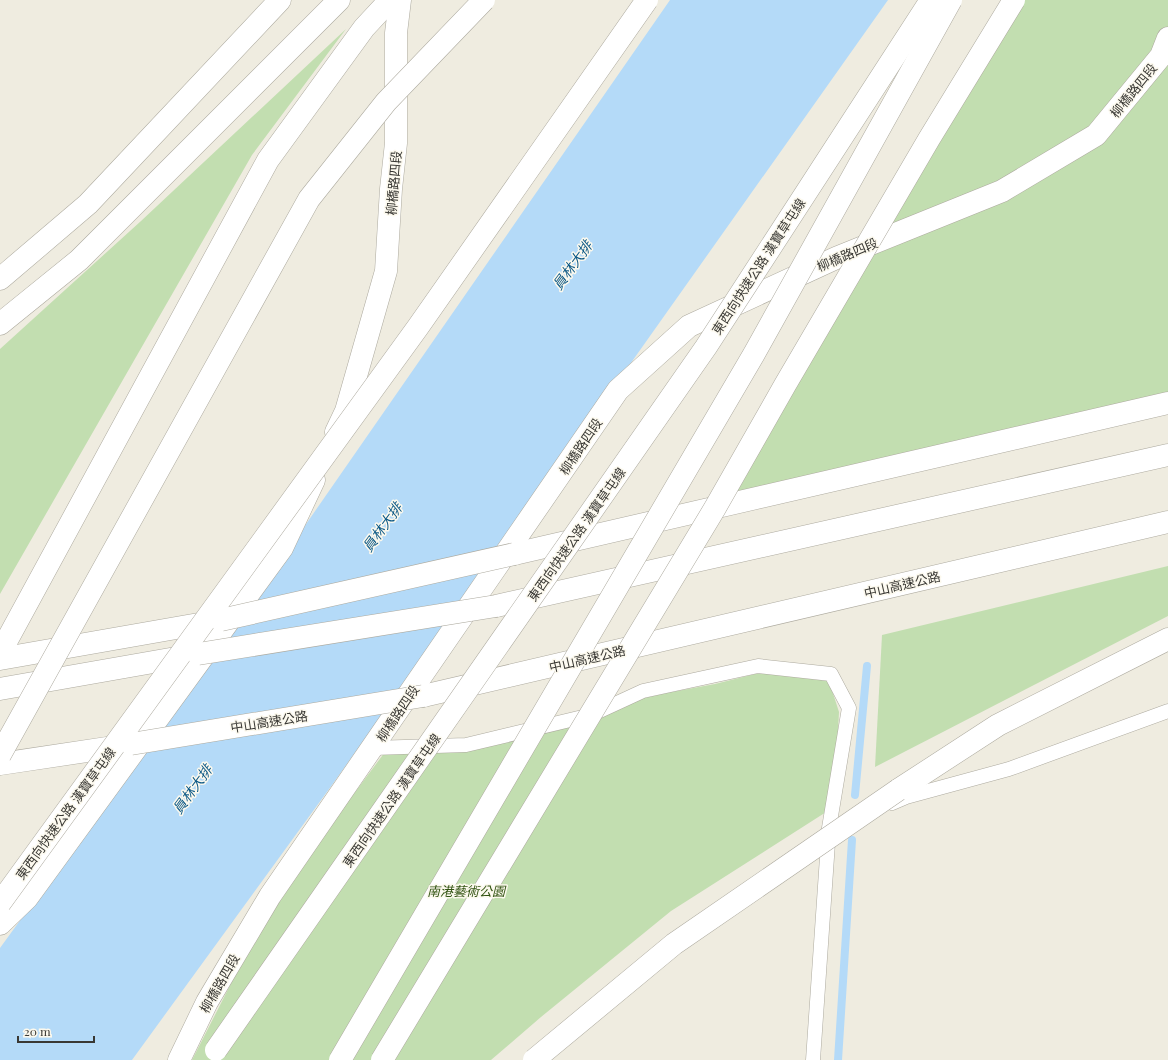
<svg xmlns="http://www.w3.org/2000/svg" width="1168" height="1060" viewBox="0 0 1168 1060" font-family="'Playfair Display','Noto Sans TC',serif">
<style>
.green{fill:#c2deb0}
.water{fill:#b4daf8}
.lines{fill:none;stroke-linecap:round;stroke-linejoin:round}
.stream{stroke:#b4daf8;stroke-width:8}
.lane-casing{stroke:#adaa9f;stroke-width:15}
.street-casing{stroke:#adaa9f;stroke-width:23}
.secondary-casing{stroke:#adaa9f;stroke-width:23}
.highway-casing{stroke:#adaa9f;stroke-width:23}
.lane{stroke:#fff;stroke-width:14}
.street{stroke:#fff;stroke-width:22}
.secondary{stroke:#fff;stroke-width:22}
.highway{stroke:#fff;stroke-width:22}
.highway-bridge-casing{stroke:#adaa9f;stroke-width:23;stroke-linecap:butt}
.highway-bridge{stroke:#fff;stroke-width:22}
.labels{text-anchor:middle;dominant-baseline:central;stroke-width:3;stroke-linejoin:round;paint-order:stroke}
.street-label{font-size:13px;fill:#393834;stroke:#fcf9ee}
.park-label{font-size:13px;font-style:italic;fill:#325413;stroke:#fcf9ee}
.water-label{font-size:14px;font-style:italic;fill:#0e5a87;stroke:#fcf9ee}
</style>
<rect width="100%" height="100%" fill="#efece0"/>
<g class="green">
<path d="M 1014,0 L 1168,0 L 1168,403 L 715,508 Z"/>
<path d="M 346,29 L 252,155 L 0,594 L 0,349 L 141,221 Z"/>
<path d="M 1168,566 L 1168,616 L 875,767 L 882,635 Z"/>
<path d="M 759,673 L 829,681 L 839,712 L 834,807 L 671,911 L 541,1017 L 491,1060 L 192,1060 L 266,915 L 332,823 L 385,752 L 586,725 L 631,701 L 666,693 L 715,684 Z"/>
</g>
<path class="water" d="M 670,0 L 888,0 L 332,785 L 132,1060 L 0,1060 L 0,948 L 254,599 Z"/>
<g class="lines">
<g class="stream">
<path d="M 855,795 L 867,666"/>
<path d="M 838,1060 L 852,840"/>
</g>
<g class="lane-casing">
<g id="lane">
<path d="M 373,748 L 466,745 L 591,715 L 643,691 L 758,666 L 831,674 L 849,708 L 829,828 L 813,1060"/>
<path d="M 892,803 L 906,797 L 1009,769 L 1168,711"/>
</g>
</g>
<g class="street-casing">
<path id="street" d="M 0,279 L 88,204 L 280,0"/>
</g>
<g class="secondary-casing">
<g id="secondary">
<path d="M 336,432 L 346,411 L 386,271 L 391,189 L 396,143 L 396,33 L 400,0"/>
<path d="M 0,924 L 27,898 L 282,548 L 314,480"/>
<path d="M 179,1060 L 207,1002 L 270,896 L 618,390 L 689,326 L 836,258 L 1002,191 L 1096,135 L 1161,56 L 1168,38"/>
</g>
</g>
<g class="highway-casing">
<g id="highway">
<path d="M 0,324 L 79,260 L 339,0"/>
<path d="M 514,554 L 1168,403"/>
<path d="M 496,606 L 1168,455"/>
<path d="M 0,653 L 268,160 L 364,28 L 390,0"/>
<path d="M 0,659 L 216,621"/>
<path d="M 0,689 L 193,655"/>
<path d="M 423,696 L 1168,522"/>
<path d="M 0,764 L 127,745"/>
<path d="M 898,790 L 998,725 L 1168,639"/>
</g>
</g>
<use href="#lane" class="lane"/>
<use href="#street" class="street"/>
<use href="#secondary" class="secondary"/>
<use href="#highway" class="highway"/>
<g class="highway-bridge-casing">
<g id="highway-bridge">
<path d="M 221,620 L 514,554"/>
<path d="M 198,654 L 496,606"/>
<path d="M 131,744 L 423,696"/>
<path d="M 0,755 L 309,199 L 386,102 L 484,0"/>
<path d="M 0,903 L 418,327 L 647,0"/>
<path d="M 216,1050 L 706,347 L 931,0"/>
<path d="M 340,1060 L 754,354 L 951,0"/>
<path d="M 382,1060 L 715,508 L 785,385 L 929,139 L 1014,0"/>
<path d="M 534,1060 L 674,944 L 898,790"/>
</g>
</g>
<use href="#highway-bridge" class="highway-bridge"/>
</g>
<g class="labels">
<g class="street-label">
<text transform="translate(1133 90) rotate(-51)">柳橋路四段</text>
<text transform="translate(393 183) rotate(-85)">柳橋路四段</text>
<text transform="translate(847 254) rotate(-23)">柳橋路四段</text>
<text transform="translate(758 266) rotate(-57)">東西向快速公路 漢寶草屯線</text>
<text transform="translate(580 446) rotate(-56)">柳橋路四段</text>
<text transform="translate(576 534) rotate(-55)">東西向快速公路 漢寶草屯線</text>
<text transform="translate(902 584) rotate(-13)">中山高速公路</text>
<text transform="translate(587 658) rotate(-13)">中山高速公路</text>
<text transform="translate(397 713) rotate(-56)">柳橋路四段</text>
<text transform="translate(269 721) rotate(-9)">中山高速公路</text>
<text transform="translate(391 800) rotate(-55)">東西向快速公路 漢寶草屯線</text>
<text transform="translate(65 813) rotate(-54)">東西向快速公路 漢寶草屯線</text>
<text transform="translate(219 983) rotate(-60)">柳橋路四段</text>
</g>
<g class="park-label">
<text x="466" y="890">南港藝術公園</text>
</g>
<g class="water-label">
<text transform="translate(572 265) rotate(-54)">員林大排</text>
<text transform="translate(382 527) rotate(-54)">員林大排</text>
<text transform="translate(192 789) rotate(-54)">員林大排</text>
</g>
</g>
<path d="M18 1036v6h76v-6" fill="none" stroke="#393834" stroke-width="2"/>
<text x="24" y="1036" font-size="12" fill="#393834" stroke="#fcf9ee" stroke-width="3" paint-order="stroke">20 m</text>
</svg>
